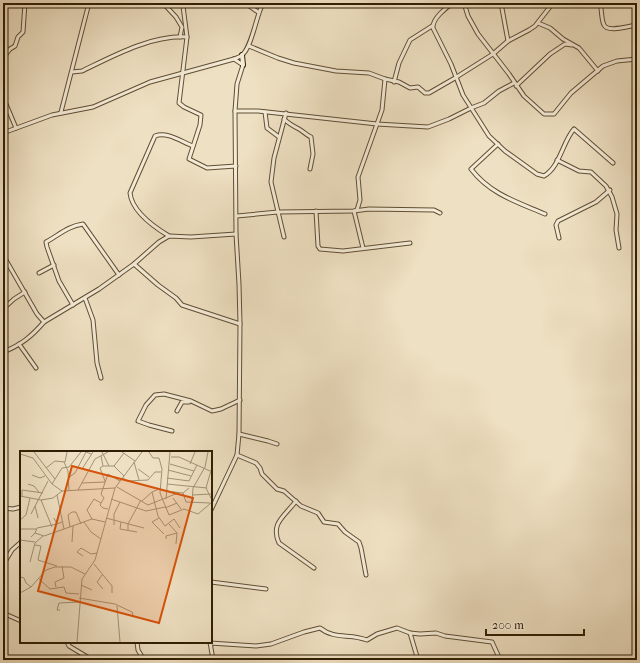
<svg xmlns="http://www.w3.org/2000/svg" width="640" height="663" viewBox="0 0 640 663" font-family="'IM FELL French Canon',serif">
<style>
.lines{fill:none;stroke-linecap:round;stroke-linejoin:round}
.street-casing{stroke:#604e34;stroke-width:5}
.secondary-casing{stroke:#301e04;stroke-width:6}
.street{stroke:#f4ebd7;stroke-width:3}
.secondary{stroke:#f4ebd7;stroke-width:4}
.inset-road{fill:none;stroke:#a29276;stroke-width:1}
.view{fill:#d6530b;fill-opacity:0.15;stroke:#d6530b;stroke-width:2}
.inset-edge{fill:none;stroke:#301e04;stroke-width:2}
</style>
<rect width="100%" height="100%" fill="#eee0c2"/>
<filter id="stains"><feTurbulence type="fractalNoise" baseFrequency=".005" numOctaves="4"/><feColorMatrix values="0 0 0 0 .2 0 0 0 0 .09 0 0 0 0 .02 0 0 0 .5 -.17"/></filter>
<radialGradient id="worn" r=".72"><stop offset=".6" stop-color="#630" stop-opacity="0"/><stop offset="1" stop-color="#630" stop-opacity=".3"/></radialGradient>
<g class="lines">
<g class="street-casing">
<g id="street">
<path d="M 163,3 L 176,17 L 182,27 L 180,37"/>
<path d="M 184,3 L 183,6 L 187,37 L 179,103 L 184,107 L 201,115 L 200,125 L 189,159 L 207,168 L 236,166"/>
<path d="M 245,3 L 258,12"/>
<path d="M 282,3 L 296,3"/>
<path d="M 454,3 C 446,7 432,19 433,28 L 451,64 L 463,95 L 489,136 L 505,151 L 537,174 L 544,176 C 560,167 563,141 574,129 L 613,163"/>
<path d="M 464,3 L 468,16 L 478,34 L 509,74 L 524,96 L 544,114 L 554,114 L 571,93 L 603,66 L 617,61 L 637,59"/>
<path d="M 501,3 L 508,41"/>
<path d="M 600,3 C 602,10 601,19 604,25 C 608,33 629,26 637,25"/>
<path d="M 636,3 L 637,11"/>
<path d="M 538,23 L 550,28 L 563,39 L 579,48 L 598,71"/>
<path d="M 249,46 L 278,58 L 294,63 L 336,71 L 369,73 L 385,79 L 399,82 L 410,88 L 418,87 L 425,93 L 429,93 L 455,78 L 493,54 L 508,41 L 529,30 L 535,26 L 553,3"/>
<path d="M 3,58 L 10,49 L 15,46 L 18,37 L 23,32 L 25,3"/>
<path d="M 72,72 L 82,71 C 113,56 151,35 187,37"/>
<path d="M 394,82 L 399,63 L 410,40 L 432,26"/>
<path d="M 516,86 L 550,54 L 565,44 L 572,45"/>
<path d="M 3,97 L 16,128"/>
<path d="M 235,111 L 258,111 L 377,124 L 428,127 L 449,119 L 471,108 L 484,103 L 499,91 L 514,83"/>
<path d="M 61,112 L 89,3"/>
<path d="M 265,112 L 267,128 L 279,137"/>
<path d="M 284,119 C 289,124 293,126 299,129 C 303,131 306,135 311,137 L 313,154 L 310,169"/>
<path d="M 3,133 L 52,115 L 93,107 L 150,82 L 234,59 C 236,58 240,57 242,55 C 252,47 256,16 263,3"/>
<path d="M 498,144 L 471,169 C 490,194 517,202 545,214"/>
<path d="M 557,160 L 579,171 L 591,172 L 606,186 L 612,197 L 617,214 L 616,230 L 619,248"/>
<path d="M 316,211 L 318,246 L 320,249 L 343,251 L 410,243"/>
<path d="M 237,216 L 278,212 L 354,211 L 369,209 L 434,210 L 440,213"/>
<path d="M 169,236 C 154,227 132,211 130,193 L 155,136 C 167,131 182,142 193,146"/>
<path d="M 284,237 L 271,182 L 274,158 L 286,113"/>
<path d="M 559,238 L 556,225 L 558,221 L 596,202 L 610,190"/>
<path d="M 363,248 L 354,211 L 357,210 L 360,200 L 358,177 L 382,110 L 385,79"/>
<path d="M 3,255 L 37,314 L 44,322 L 99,289 L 134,264 L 159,242 L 169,236 L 191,237 L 236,234"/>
<path d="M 134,264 L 158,285 L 176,298 L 182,305 L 240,324"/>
<path d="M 39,273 L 54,265"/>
<path d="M 85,298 L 93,320 L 97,363 L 101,378"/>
<path d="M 73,305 L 59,281 L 47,247 L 46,242 C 59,235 68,226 83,224 L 119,275"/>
<path d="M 3,309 L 14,299 L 25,292"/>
<path d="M 19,344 L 36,368"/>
<path d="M 3,352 C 21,345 32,336 44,322"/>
<path d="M 177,411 L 182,402 L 189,402"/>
<path d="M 172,431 L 149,425 L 138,421 L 146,405 L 155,395 L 164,394 L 191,401 L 212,411 L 221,409 L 240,400"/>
<path d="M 239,434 L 268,441 L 277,444"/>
<path d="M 237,455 L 256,463 L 260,468 L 262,474 L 277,489 L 284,491 L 301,506 L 318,513 L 324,522 L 338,524 L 345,532 L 359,542 L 361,548 L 366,575"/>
<path d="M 296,501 C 285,516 270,523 279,543 L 314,568"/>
<path d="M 3,508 L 13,509 L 21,507"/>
<path d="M 211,510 L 237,455 L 239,434 L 240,324 L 239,284 L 236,234 L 235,111 L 237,84 L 243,65 L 234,59"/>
<path d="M 3,565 L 12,550 L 21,542"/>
<path d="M 211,582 L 266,589"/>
<path d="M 3,613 L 21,621"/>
<path d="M 410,633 L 418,660"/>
<path d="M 67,642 L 69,646 L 89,658 L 89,660"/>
<path d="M 137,642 L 138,650 L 141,655"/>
<path d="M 210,642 L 213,660"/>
<path d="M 210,643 L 256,646 L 271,644 L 304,632 L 320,628 C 335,640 350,633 367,640 L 377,634 L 397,628 L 410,633 L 420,634 L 436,633 L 445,636 L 492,642 L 498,655"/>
</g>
</g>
<g class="secondary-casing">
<path id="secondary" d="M 242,55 L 243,65"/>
</g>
<use href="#street" class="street"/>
<use href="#secondary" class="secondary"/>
</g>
<g transform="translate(20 451)">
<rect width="192" height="192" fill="#eee0c2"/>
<path class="inset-road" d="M 14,1 L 35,28M 82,1 L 89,15M 102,1 L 115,10M 129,1 L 133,7 L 139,7 L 142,18 L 140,42 L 149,64 L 164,58 L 178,63 L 191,52M 0,3 L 13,7 L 32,33 L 42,40 L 95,37M 81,5 L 83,15 L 80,17 L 85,30M 151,6 L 159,6 L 190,20M 44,11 L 48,20 L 49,40M 114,11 L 119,29M 150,13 L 174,20M 170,13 L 175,1M 83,15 L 94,15 L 104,25M 94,15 L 104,2M 192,16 L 186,37 L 192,49M 26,17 L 35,10 L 45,11 L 47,1M 62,18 L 73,1M 118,18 L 129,26M 148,19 L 171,25M 12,24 L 20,27 L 25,25M 48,27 L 55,22 L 66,1 L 71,3M 103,27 L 107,30 L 128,29 L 135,21 L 141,21M 147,27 L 169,30 L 177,14M 62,32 L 85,31M 8,33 L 14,35 L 19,41M 32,33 L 42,17 L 49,16 L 61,1M 147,33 L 187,37M 97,36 L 128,54 L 158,42M 139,38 L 132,41 L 138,65 L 145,75 L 154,68 L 160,77M 58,39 L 75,8 L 88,1M 146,40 L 163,42 L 169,37M 163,42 L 166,51 L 190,52M 37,44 L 44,78 L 72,68 L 85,71M 172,44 L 192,43M 0,45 L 21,49 L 33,47 L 42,40M 2,45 L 2,39 L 23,42M 153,47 L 161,58M 91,48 L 126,60 L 145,56M 146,48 L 150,1M 21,49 L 32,76M 122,50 L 132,41M 81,52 L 84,47 L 81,43 L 88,23 L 100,30M 172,52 L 173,37 L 185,16 L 188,1M 15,55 L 18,67M 145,57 L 157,52M 11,63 L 28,30M 34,67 L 37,73 L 42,71M 86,67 L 124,77M 139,67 L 132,71 L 144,83M 72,68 L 67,59 L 74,48 L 81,52 L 80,54 L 83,57 L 88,58M 0,69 L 6,64 L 10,47M 64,71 L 71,81 L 81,88M 101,71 L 100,78 L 117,81M 149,73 L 157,82 L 156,93M 94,74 L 94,63 L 100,51M 50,76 L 48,64 L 52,61 L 56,61 L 61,73M 1,78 L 16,78M 108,80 L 108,73 L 121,49M 15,82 L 17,77 L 37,73M 11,86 L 15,82 L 24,85 L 44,78M 146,88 L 146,85 L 157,82M 0,89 L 15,91M 52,91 L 53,75M 15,94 L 21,95 L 18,109 L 37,115M 63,105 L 57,101 L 61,97 L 71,103 L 77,102M 10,111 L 15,92 L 23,85M 74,113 L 92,135 L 92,142M 82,124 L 77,131 L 83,138M 0,126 L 4,127 L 6,132 L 11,136M 19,128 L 30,138 L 44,136 L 46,142 L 59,143M 61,134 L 72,139M 36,136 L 35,131 L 44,127 L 42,115M 0,142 L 11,136 L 26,119 L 35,116 L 51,116 L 65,123M 59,147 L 95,153 L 112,161 L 113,164M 97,155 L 100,191M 40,159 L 37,159 L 39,152 L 59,151M 57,191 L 62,128 L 75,109 L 95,37 L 122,1"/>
<path class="view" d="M 52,15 L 173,47 L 139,172 L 18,140 Z"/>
<rect width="192" height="192" class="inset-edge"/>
</g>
<rect width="640" height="663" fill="none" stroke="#eee0c2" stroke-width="16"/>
<rect x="4" y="4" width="632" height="655" fill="none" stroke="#301e04" stroke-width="2"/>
<rect x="8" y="8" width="624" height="647" fill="none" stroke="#301e04"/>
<path d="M486 629v6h98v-6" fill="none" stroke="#301e04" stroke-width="2"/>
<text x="492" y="629" font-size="12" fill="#301e04" stroke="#f4ebd7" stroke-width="3" paint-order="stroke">200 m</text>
<rect width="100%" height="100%" filter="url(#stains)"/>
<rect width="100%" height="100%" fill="url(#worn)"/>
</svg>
